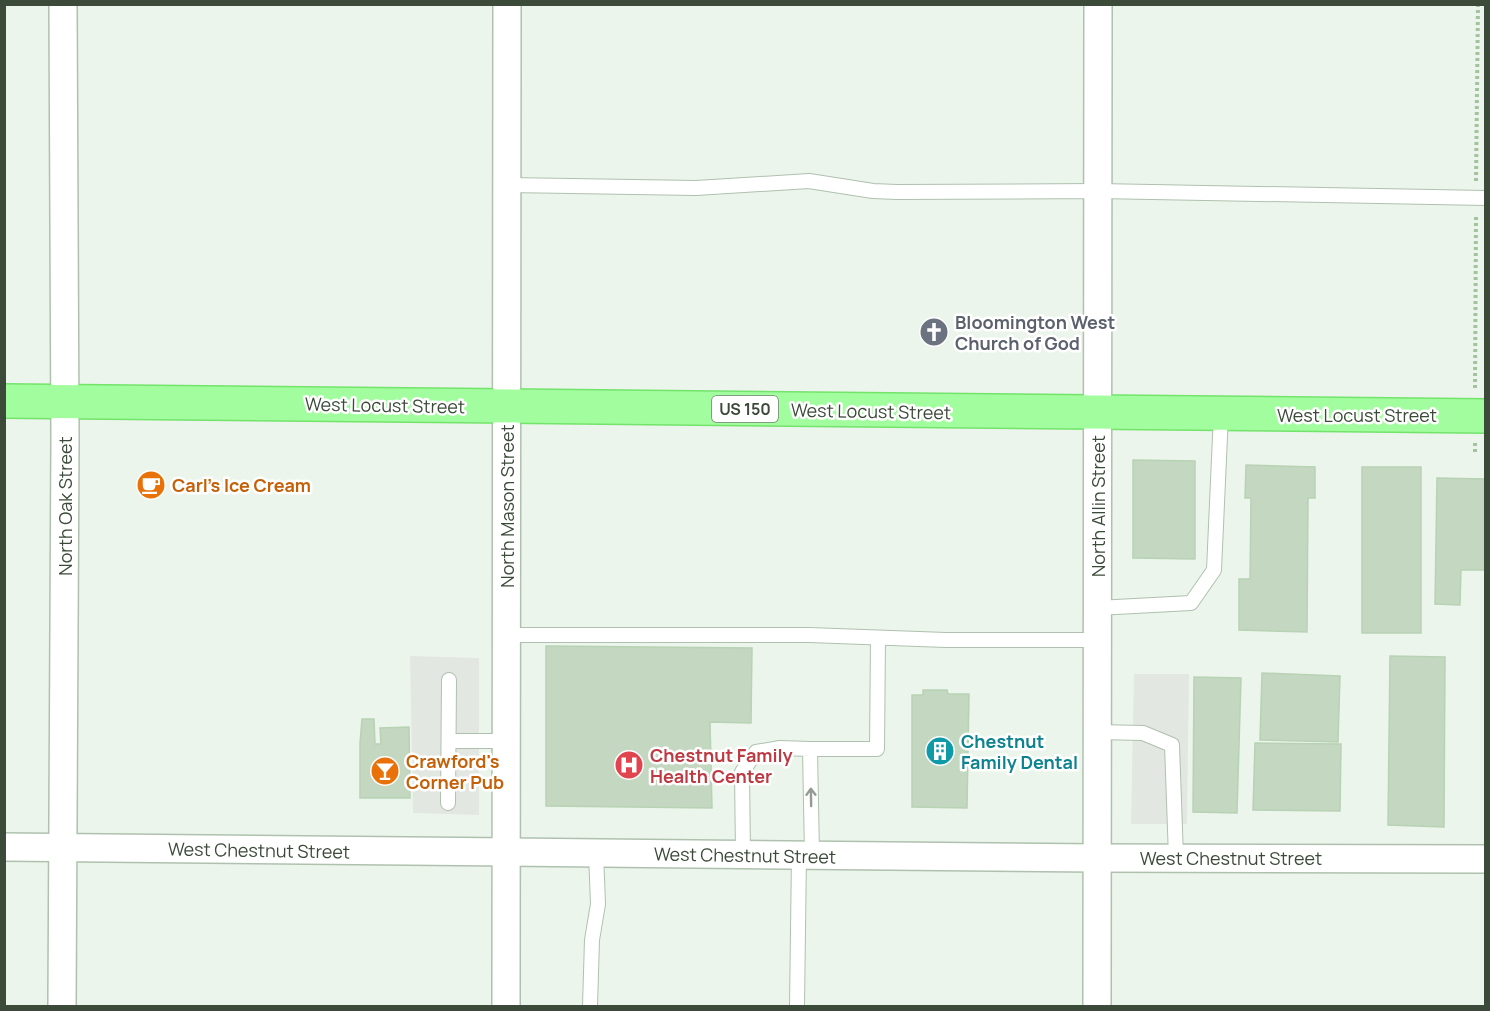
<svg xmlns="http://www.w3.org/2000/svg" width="1490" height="1011" viewBox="0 0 1490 1011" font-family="Manrope,sans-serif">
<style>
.parking{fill:#e3e7e2}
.building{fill:#c4d7c1;stroke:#b8d2b4;stroke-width:1.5}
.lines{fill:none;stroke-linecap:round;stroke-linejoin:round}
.service-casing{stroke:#afc1ae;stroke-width:16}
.minor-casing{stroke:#afc1ae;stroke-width:30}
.primary-casing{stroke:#73e36b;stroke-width:36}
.path{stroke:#a3c39f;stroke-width:4;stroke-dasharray:3 3;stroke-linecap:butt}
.service{stroke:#fff;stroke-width:14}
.minor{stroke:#fff;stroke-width:27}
.primary{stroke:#a1fd9d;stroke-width:33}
.oneway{stroke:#939b92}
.labels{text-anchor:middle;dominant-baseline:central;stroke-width:5;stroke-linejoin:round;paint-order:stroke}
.shield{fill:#fff;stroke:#768074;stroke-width:1.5}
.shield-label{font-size:16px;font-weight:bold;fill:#3b4a39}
.worship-label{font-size:18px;font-weight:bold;fill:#5b616d;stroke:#fff;text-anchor:start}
.street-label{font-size:18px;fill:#3b4a39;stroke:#fff}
.food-label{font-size:18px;font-weight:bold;fill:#c56008;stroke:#fff;text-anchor:start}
.culture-label{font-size:18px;font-weight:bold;fill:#0d838f;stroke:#fff;text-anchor:start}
.health-label{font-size:18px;font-weight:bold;fill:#be3a42;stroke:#fff;text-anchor:start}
</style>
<rect width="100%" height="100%" fill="#ecf5eb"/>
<g class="parking">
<path d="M 410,656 L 479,658 L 479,815 L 413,813 Z"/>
<path d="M 1134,674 L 1189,674 L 1187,824 L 1131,824 Z"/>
</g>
<g class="building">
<path d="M 1133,460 L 1195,461 L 1195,559 L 1133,558 Z"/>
<path d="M 1246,465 L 1315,467 L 1315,498 L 1308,498 L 1307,632 L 1239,630 L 1239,579 L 1250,579 L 1251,498 L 1245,498 Z"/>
<rect x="1362" y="467" width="59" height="166"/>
<path d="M 1437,478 L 1486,479 L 1486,570 L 1461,570 L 1460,605 L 1435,604 Z"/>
<path d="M 546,646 L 752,648 L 751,723 L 710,722 L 712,808 L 546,806 Z"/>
<path d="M 1390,656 L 1445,657 L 1444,827 L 1388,825 Z"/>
<path d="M 1262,673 L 1340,676 L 1338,742 L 1260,740 Z"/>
<path d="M 1194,677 L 1241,678 L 1237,813 L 1193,812 Z"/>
<path d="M 923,690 L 947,690 L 948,694 L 969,694 L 967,808 L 912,807 L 912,695 L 923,695 Z"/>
<path d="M 362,719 L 374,719 L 375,744 L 381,744 L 380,728 L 409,727 L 410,798 L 360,798 L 360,743 Z"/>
<path d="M 1255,743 L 1341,744 L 1340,811 L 1253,810 Z"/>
</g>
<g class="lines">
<g class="service-casing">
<g id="service">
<path d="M 508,185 L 696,188 L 809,181 L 873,191 L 897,192 L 1098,191 L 1486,198"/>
<path d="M 1097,608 L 1191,603 L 1214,570 L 1221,414"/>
<path d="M 507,635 L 809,635 L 946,640 L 1097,640"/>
<path d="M 1097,732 L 1143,733 L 1172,745 L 1176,857"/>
<path d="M 449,741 L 507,741"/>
<path d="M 810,749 L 877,749 L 878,638"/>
<path d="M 448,803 L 449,680"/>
<path d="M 743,855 L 742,772 L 756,752 L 780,748 L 810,749 L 812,855"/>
<path d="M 590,1006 L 592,940 L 598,904 L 596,853"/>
<path d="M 797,1006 L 799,855"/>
</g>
</g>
<g class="minor-casing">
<g id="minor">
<path d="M 4,847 L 1097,858 L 1486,859"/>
<path d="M 62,1006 L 65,439 L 63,4"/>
<path d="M 506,1006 L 507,4"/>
<path d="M 1097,1006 L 1098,4"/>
</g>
</g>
<g class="primary-casing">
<path id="primary" d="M 4,401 L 1486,416"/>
</g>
<g class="path">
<path d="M 1476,181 L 1478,4"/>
<path d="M 1475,388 L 1476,215"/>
<path d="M 1475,452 L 1475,443"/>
</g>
<use href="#service" class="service"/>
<use href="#minor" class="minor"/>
<use href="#primary" class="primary"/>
</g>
<defs><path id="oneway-shaft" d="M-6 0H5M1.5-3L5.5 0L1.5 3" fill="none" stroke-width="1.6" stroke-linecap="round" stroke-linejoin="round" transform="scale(1.5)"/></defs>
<use class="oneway" href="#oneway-shaft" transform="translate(811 797) rotate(-91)"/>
<defs>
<g id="church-disc" transform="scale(1.5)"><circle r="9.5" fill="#6b7280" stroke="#fff"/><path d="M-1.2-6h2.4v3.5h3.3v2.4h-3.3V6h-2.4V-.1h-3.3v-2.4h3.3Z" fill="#fff"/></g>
<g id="cafe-disc" transform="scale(1.5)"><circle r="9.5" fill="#e8710a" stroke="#fff"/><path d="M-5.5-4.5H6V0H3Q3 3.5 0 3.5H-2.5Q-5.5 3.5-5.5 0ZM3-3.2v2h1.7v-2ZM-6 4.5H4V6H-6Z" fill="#fff"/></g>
<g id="building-disc" transform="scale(1.5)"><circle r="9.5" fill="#0f9aa8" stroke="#fff"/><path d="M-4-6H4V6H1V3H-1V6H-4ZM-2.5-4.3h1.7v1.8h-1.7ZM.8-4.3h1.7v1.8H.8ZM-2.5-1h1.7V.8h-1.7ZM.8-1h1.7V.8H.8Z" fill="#fff"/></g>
<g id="hospital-disc" transform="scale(1.5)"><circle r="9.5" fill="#e0444e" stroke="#fff"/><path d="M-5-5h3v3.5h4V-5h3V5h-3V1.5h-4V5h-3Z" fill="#fff"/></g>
<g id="bar-disc" transform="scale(1.5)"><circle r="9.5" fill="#e8710a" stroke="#fff"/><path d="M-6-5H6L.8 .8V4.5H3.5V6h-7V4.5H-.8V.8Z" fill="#fff"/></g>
</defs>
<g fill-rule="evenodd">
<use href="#church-disc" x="934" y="332"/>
<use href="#cafe-disc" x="151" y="485"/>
<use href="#building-disc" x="940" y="751"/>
<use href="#hospital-disc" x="629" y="765"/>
<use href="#bar-disc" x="385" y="771"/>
</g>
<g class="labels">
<rect class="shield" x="712" y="396" width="66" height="26" rx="4.5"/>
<g class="shield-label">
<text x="745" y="409">US 150</text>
</g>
<g class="worship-label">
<text x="955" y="322">Bloomington West<tspan x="955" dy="21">Church of God</tspan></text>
</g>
<g class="street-label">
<text transform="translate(385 405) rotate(1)">West Locust Street</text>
<text transform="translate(871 411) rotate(1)">West Locust Street</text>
<text x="1357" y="415">West Locust Street</text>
<text transform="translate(65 506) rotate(-90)">North Oak Street</text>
<text transform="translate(507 506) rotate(-90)">North Mason Street</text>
<text transform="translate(1098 506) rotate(-90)">North Allin Street</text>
<text transform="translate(259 850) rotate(1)">West Chestnut Street</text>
<text transform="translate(745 855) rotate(1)">West Chestnut Street</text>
<text x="1231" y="858">West Chestnut Street</text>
</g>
<g class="food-label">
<text x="172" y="485">Carl's Ice Cream</text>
<text x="406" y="761">Crawford's<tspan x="406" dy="21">Corner Pub</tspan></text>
</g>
<g class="culture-label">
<text x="961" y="741">Chestnut<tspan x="961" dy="21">Family Dental</tspan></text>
</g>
<g class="health-label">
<text x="650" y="755">Chestnut Family<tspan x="650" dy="21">Health Center</tspan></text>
</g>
</g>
<rect width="1490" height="1011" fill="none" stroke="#3b4a39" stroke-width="12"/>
</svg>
